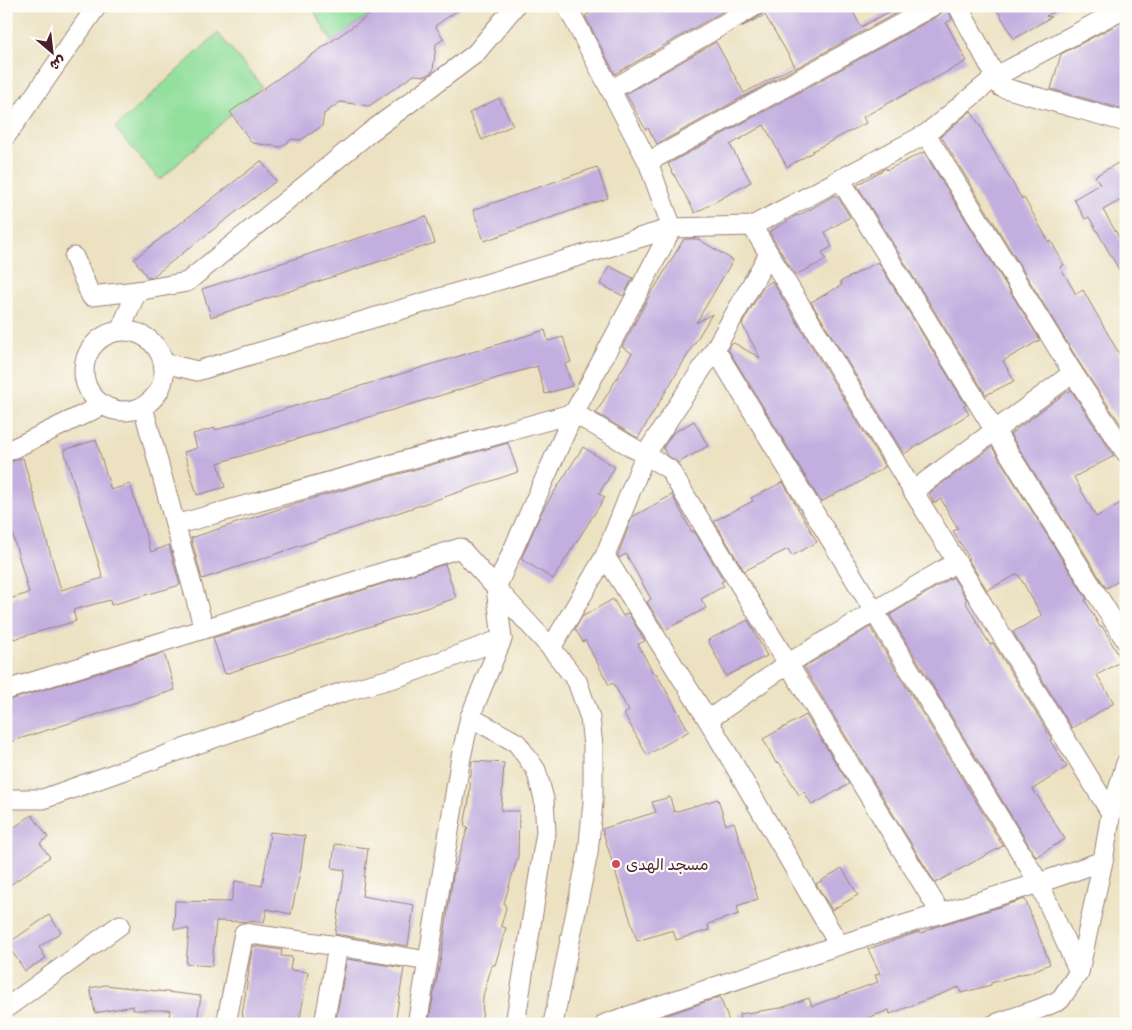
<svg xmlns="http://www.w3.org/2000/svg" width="1132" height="1030" viewBox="0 0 1132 1030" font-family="'Patrick Hand','Playpen Sans Arabic',sans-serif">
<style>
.green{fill:#93df9c;stroke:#6e7f64}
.building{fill:#c2afdf}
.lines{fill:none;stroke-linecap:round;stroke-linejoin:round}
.street-casing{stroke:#9b8076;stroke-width:21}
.street{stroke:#fff;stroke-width:19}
.poi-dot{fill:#d1495b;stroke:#fdfcf7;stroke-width:2}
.labels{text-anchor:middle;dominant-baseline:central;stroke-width:4.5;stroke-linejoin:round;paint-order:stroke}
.poi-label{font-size:16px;fill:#4a1f2b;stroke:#fdfcf7;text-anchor:start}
</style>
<rect width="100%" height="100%" fill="#fdfcf7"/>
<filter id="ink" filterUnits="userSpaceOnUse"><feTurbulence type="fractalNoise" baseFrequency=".02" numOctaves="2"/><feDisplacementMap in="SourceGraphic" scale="10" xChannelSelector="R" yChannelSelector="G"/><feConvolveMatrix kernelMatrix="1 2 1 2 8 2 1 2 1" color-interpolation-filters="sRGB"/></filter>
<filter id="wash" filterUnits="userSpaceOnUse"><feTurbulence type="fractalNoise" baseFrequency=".0096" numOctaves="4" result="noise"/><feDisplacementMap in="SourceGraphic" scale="20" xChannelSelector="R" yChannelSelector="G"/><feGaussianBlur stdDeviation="1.12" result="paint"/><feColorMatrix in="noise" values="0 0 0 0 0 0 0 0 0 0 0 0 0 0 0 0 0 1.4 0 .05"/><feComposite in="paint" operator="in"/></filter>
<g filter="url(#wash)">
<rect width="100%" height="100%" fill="#ece2c2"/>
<g class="green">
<path d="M 311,6 L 380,6 L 332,42 Z"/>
<path d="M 218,33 L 262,86 L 160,180 L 115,128 Z"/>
</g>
<g id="blocks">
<g class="building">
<path d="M 382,6 L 464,6 L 435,26 L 444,39 L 436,44 L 433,71 L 426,76 L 414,75 L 369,106 L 340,102 L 324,114 L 322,126 L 301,140 L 292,139 L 281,147 L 252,143 L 230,112 Z"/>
<path d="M 602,6 L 732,6 L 615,74 L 585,16 Z"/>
<path d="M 766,6 L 850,6 L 861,27 L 900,6 L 909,6 L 657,144 L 648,128 L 646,130 L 626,94 L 716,42 L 744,93 L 795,66 L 765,15 L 741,27 L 761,15 L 764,12 Z"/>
<path d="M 944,6 L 947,6 L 952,19 L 946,23 L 967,61 L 863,117 L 866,123 L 812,151 L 813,152 L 787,167 L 764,125 L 730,145 L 751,182 L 695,213 L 668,164 L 938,16 L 943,11 Z"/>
<path d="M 995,6 L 1065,6 L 1046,16 L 1051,17 L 1014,39 Z"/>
<path d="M 1122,22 L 1126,23 L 1126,110 L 1051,89 L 1061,54 Z"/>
<path d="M 499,98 L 513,125 L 482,140 L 469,113 Z"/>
<path d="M 971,111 L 983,131 L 982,131 L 1022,199 L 1024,198 L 1049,242 L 1051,241 L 1064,265 L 1060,267 L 1076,294 L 1083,290 L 1126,366 L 1126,432 L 1082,367 L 941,136 Z"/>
<path d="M 924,152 L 1040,340 L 1003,361 L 1014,381 L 986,395 L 857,185 L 886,168 L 887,170 Z"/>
<path d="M 261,161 L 276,181 L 152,277 L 148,278 L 134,259 Z"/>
<path d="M 1118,163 L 1126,178 L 1126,197 L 1103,210 L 1126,249 L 1126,282 L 1089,217 L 1085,219 L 1074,199 L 1100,184 L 1095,176 Z"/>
<path d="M 597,167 L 608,198 L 484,241 L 473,210 Z"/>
<path d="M 835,195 L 836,197 L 837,196 L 850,217 L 825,232 L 832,247 L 822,252 L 826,260 L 795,275 L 769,232 L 797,215 L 798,216 Z"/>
<path d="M 426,216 L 435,243 L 211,317 L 202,289 Z"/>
<path d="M 684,239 L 698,239 L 733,260 L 696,323 L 712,314 L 638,438 L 596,413 L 632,353 L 622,347 L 653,289 L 654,289 Z"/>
<path d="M 878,262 L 966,405 L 964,406 L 969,414 L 904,454 L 811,302 L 842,285 L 840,282 Z"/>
<path d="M 609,266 L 633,278 L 623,296 L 600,284 Z"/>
<path d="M 772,281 L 885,467 L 844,491 L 843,490 L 821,502 L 728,349 L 730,345 L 734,343 L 760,358 L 742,324 L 764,286 Z"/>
<path d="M 545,330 L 548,341 L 563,337 L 571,362 L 565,364 L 572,386 L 545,394 L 537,366 L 218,463 L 225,487 L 197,495 L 184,452 L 197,448 L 193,434 L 215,428 L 216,430 Z"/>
<path d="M 1071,390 L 1114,456 L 1074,477 L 1096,517 L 1126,500 L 1126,577 L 1106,588 L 1010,434 L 1064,394 Z"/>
<path d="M 694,421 L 708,446 L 678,463 L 666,454 L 663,448 L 673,433 Z"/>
<path d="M 96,440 L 111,490 L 130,484 L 151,552 L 169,545 L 180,585 L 111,605 L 110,600 L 73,610 L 76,621 L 14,639 L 13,637 L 6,639 L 6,600 L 29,593 L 6,511 L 6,463 L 23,458 L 61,590 L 103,578 L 64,450 Z"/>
<path d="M 508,443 L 518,472 L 202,579 L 191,538 L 297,503 Z"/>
<path d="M 583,447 L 615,467 L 599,494 L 605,497 L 553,579 L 521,559 L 542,511 Z"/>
<path d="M 992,447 L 1087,599 L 1085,600 L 1100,627 L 1102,626 L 1122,661 L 1097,675 L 1114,703 L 1072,728 L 1013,632 L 1042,616 L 1018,574 L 987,590 L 968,559 L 969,558 L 953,531 L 958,529 L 941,499 L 934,503 L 929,493 Z"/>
<path d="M 783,482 L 817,542 L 792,556 L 788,549 L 744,571 L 714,521 L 753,501 L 751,498 Z"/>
<path d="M 672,495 L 692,532 L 694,531 L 724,581 L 721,582 L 724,586 L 701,599 L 706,608 L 665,630 L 647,602 L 651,599 L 626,554 L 619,558 L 618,555 L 632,517 Z"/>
<path d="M 445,564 L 456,598 L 225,674 L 213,638 Z"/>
<path d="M 953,577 L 967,600 L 965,601 L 990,645 L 993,643 L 1052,739 L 1050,740 L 1067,767 L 1033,789 L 1065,839 L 1036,857 L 890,615 Z"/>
<path d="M 613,599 L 623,616 L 628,613 L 645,641 L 638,644 L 654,675 L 656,673 L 689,731 L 647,755 L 624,714 L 629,711 L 613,683 L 609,685 L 585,640 L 583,642 L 575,629 L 582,617 Z"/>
<path d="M 748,620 L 767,656 L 726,676 L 708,640 Z"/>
<path d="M 870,627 L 1003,846 L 935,883 L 804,667 Z"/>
<path d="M 164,653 L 175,690 L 6,743 L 6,701 Z"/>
<path d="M 806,715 L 849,784 L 812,805 L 804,792 L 799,795 L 779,762 L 776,763 L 763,739 Z"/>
<path d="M 472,761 L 504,763 L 501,811 L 519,811 L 518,856 L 504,903 L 506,908 L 501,926 L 506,928 L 495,965 L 492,965 L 483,996 L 482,1024 L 428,1024 L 441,957 L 453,876 L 468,827 L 464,826 L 469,800 Z"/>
<path d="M 670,797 L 674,812 L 718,799 L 726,825 L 734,822 L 758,899 L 737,906 L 739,914 L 708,924 L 709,930 L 676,940 L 673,930 L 637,941 L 602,829 L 656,812 L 652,802 Z"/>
<path d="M 32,815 L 48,837 L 40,843 L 50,857 L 6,888 L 6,833 Z"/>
<path d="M 270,832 L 305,836 L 301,867 L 291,914 L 267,909 L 264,922 L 216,921 L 212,966 L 186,964 L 189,929 L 174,929 L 175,901 L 231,902 L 235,881 L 262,886 L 267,858 Z"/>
<path d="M 335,844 L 368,848 L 362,896 L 414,905 L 408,946 L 335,934 L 345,870 L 332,868 Z"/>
<path d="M 842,868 L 858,895 L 832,910 L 816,884 Z"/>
<path d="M 1025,899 L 1050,964 L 1025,974 L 1025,973 L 991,983 L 991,985 L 961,993 L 959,987 L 890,1014 L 889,1010 L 852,1024 L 740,1024 L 739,1014 L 781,1008 L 809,998 L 812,1006 L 878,982 L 875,975 L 880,973 L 868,949 L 919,932 L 920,934 L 932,928 Z"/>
<path d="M 49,915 L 61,932 L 39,947 L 46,958 L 25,971 L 7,944 Z"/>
<path d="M 253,946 L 282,950 L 281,956 L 292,957 L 290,970 L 308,972 L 299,1024 L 242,1024 L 243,1015 L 242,1015 L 249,971 L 248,971 Z"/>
<path d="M 347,959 L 404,968 L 395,1024 L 335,1024 Z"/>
<path d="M 105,985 L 201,996 L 197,1021 L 169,1018 L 170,1010 L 133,1010 L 133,1006 L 95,1013 L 90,988 Z"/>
<path d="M 720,997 L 730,1024 L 641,1024 Z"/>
</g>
</g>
</g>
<g filter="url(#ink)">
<use href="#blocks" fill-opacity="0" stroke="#9b8076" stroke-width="1"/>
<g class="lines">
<g class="street-casing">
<g id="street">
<path d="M 958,6 L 1001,87 L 1126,122"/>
<path d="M 611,90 L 755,6"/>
<path d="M 926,134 L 1073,373 L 1126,453"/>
<path d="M 6,136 L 97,6"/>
<path d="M 648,162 L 933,6"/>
<path d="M 840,179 L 995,431 L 1126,641"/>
<path d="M 752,226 L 913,491 L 1111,813"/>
<path d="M 74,257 L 91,296 L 137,291 L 187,282 L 369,133 L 475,54 L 515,6"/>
<path d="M 120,331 L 137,291"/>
<circle cx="124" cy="371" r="40"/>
<path d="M 715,349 L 1039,883 L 1079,972"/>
<path d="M 164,363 L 197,371 L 672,228 L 752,226 L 926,134 L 995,77 L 1126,7"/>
<path d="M 143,407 L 204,629"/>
<path d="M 6,452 L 103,405"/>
<path d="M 913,491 L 1073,373"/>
<path d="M 175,525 L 574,413 L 669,469 L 940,912"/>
<path d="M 605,556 L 708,720 L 839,945"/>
<path d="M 551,648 L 605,556 L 645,455 L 715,349 L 769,254"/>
<path d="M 6,690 L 204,629 L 460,548 L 496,588 L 502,639 L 470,717 L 461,757 L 428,961 L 417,1024"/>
<path d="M 470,717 L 517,743 L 536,770 L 544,799 L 546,832 L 515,1024"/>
<path d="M 708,720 L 789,663 L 956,562"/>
<path d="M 6,799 L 43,799 L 343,692 L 401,676 L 502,639"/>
<path d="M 6,1008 L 120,925"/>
<path d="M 226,1024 L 244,933 L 338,946 L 428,961"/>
<path d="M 324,1024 L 338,946"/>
<path d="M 553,1024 L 588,853 L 593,802 L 593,746 L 590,718 L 577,681 L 551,648 L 496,588 L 574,413 L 672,228 L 648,162 L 567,6"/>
<path d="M 605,1024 L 839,945 L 1039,883 L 1103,861"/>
<path d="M 995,1024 L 1039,1009 L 1060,1000 L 1079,972 L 1103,861 L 1111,813 L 1126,763"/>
</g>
</g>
<use href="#street" class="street"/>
</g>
</g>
<circle class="poi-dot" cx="616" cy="864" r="5"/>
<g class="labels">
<g class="poi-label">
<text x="626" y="864">مسجد الهدى</text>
</g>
</g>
<rect width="1132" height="1030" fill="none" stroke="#fdfcf7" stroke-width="25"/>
<g transform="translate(52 52) rotate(152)" stroke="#fdfcf7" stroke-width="4" paint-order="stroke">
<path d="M0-4L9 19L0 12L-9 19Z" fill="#4a1f2b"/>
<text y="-8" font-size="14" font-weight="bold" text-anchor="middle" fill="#4a1f2b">ش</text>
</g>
</svg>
